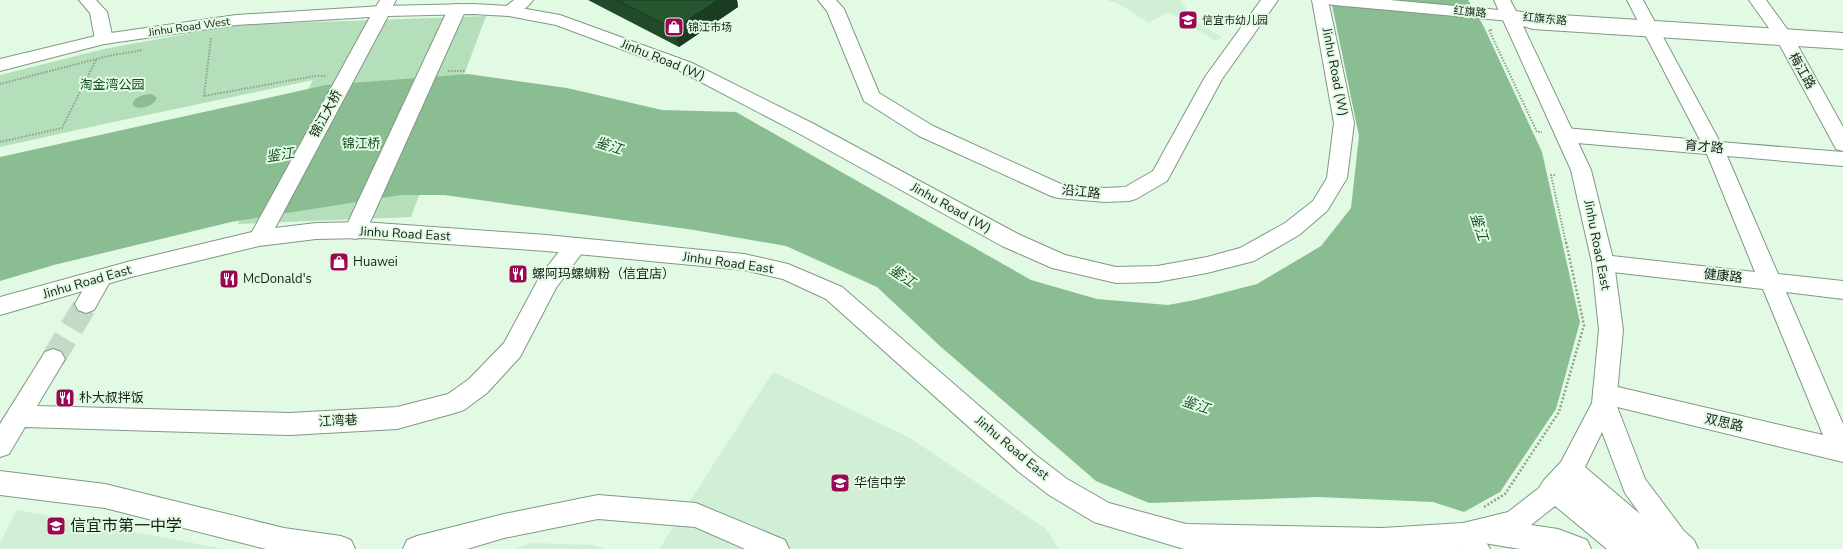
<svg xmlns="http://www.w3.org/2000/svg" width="1843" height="549" viewBox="0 0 1843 549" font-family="'Nunito Sans','Noto Sans SC',sans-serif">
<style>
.built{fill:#d0efd4}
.green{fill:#b4dfba}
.water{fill:#8abd91}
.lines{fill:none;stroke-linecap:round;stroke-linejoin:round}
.minor-tunnel{stroke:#c4d9c6;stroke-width:24;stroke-dasharray:24 12;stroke-linecap:butt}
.minor-casing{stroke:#819884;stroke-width:2}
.major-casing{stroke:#819884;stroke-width:2}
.path-far1{stroke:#8fa190;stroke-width:2;stroke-dasharray:1.5 1.5;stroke-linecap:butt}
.path{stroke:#8fa190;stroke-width:2.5;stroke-dasharray:2 2;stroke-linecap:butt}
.minor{fill:#fff;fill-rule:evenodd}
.major{fill:#fff;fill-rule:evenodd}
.wall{fill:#204a28}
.shaded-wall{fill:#1a3c21}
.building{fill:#25562f;stroke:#1a3c21}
.labels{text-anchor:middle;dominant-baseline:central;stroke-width:4;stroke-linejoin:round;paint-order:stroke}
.far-street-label{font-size:11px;fill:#182119;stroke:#e2fae4}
.far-poi-label{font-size:11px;fill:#182119;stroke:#e2fae4;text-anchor:start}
.street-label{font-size:13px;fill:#182119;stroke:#e2fae4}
.park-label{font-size:13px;fill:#114a21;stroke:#e2fae4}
.poi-label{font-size:13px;fill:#182119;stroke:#e2fae4;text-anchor:start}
.water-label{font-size:14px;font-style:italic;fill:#174f25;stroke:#e2fae4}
.near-poi-label{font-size:16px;fill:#182119;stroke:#e2fae4;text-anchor:start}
</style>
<rect width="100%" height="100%" fill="#e2fae4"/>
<g class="built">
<path d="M 1107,0 L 1179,0 L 1185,6 L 1189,18 L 1222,37 L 1216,41 L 1168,12 L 1149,23 L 1119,4 Z"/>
<path d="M 773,372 L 910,438 L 1046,529 L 1059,549 L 659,549 Z"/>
<path d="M 17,510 L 225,549 L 0,549 L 0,543 Z"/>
<path d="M 532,543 L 592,545 L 608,549 L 512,549 Z"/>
</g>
<path class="green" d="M 486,16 L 411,217 L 238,224 L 313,80 L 104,124 L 0,147 L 0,75 L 104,49 L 235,25 Z"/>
<g class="water">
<path d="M 1331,0 L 1468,0 L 1484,27 L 1542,152 L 1580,322 L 1556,409 L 1500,492 L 1464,512 L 1433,502 L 1318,497 L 1149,503 L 1096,481 L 941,347 L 877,287 L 786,246 L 694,230 L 444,195 L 401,195 L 231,222 L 54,265 L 0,281 L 0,157 L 326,85 L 468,74 L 567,88 L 662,110 L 736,112 L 1031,280 L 1097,299 L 1168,305 L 1195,300 L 1257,284 L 1321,246 L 1351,208 L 1359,136 Z"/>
<path d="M 152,94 L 157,98 C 152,107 142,110 133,106 L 133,102 C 137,96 145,94 152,94 Z"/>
</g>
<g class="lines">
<path class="minor-tunnel" d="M 53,359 L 86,304"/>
<g class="minor-casing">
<g id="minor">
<path d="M 79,0 L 96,0 L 107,12 L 113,39 L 110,43 L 104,44 L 98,43 L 95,39 L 90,13 Z"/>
<path d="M 380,0 L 396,0 L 388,15 L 382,16 L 376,15 L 373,11 Z"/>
<path d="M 514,0 L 533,0 C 527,9 514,17 503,15 L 500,11 Z"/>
<path d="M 818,0 L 836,0 L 844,9 L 879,93 L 933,126 L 1061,184 L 1105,188 L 1125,187 L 1153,171 L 1205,77 L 1261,0 L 1278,0 L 1222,79 L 1167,181 L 1136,199 L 1129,201 L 1105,202 L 1058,198 L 1051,196 L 919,136 L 864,101 L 827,11 Z"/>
<path d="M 1326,0 L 1390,0 L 1510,11 L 1516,12 L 1519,16 L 1516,20 L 1510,21 L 1334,5 L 1328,4 Z"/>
<path d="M 1627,0 L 1643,0 L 1720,142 L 1843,152 L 1843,166 L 1727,156 L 1778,274 L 1843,281 L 1843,299 L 1786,292 L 1843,424 L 1843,462 L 1605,404 L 1596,401 L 1593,394 L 1596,387 L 1605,384 L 1823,435 L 1763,289 L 1603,271 L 1595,269 L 1592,263 L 1595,257 L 1603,255 L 1755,272 L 1707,154 L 1565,142 L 1558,140 L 1555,135 L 1558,130 L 1565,128 L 1700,140 Z"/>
<path d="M 1749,0 L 1766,0 L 1793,37 L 1843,127 L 1843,151 L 1836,149 L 1776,38 Z"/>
<path d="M 457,4 L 463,5 L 466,9 L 366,231 L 362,237 L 355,239 L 348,237 L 344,231 L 448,9 L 451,5 Z"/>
<path d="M 576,238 L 584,240 L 587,246 L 556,288 L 520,357 L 487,393 L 464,410 L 455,413 L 397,429 L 290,435 L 25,427 L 9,454 L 0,457 L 0,424 L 45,352 L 53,349 L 61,352 L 65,359 L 37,406 L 290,413 L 397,407 L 448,394 L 469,379 L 504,343 L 540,276 L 568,240 Z"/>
<path d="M 101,270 L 109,272 L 112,278 L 94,310 L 86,313 L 78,310 L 75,304 L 93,272 Z"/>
<path d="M 0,471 L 105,484 L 284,528 L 341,536 L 351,540 L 355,549 L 266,549 L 105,508 L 0,495 Z"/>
<path d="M 598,495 L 696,503 L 785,540 L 789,549 L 745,549 L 695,527 L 598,519 L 504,538 L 467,549 L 403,549 L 407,540 L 417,536 L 504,514 Z"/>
<path d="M 1463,523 C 1476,528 1484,537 1490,549 L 1458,549 L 1454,545 L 1450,536 L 1454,527 Z"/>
</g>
</g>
<g class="major-casing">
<path id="major" d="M 1312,0 L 1328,0 L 1354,123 L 1347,178 L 1327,211 L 1299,235 L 1254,261 L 1207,273 L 1157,282 L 1116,283 L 1052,268 L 1002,246 L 798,133 L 680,71 L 556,25 L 509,16 L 473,14 L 388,16 L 275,228 L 316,223 L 363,222 L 546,235 L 744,254 L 788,264 L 842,287 L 1037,456 L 1067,479 L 1109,503 L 1186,524 L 1382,528 L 1463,523 L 1508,512 L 1539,488 L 1544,480 L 1561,462 L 1592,403 L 1599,330 L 1592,263 L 1571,170 L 1494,0 L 1510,0 L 1516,11 L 1530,13 L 1843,33 L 1843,49 L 1533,29 L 1523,26 L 1591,170 L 1614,263 L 1623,330 L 1616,404 L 1645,479 L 1684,531 L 1694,540 L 1698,549 L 1607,549 L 1555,506 L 1531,525 L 1558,529 L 1587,540 L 1591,549 L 1520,549 L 1484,543 L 1456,549 L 1184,549 L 1094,522 L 1049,495 L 1019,472 L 826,299 L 783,279 L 744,270 L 546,251 L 363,238 L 316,239 L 259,246 L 131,277 L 0,315 L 0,297 L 131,261 L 252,232 L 370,17 L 236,25 L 104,44 L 0,71 L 0,59 L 104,34 L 236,15 L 382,6 L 473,4 L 509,6 L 560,15 L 692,63 L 812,123 L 1018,234 L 1065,255 L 1116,267 L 1157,266 L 1207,257 L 1240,248 L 1285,223 L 1313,201 L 1327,178 L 1334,123 ZM 1602,432 L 1625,493 L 1640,514 L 1585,467 Z"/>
</g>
<g class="path-far1">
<path d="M 1492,30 L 1489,30 L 1537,132 L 1542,132"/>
<path d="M 211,38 L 204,96 L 315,76 L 327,76"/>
<path d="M 448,71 L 465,71"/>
<path d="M 0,84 L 108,56 L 143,50"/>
<path d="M 0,142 L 62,128 L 96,60"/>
<path d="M 1555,175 L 1551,175 L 1566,243"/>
</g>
<path class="path" d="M 1484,507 L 1505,494 L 1559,412 L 1584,325 L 1566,242"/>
<use href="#minor" class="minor"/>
<use href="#major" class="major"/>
</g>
<path class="wall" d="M 588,0 L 737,0 L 738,7 L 679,47 Z"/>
<path class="shaded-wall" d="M 718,0 L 737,0 L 738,7 L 679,47 L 674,29 Z"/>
<path class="building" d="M 617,0 L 718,0 L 674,29 Z"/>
<defs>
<g id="school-square" transform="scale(1)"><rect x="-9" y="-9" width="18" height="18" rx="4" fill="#9c0754" stroke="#e2fae4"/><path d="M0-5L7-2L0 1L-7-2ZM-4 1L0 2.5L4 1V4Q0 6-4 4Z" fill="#fff"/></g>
<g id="shop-square" transform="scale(1)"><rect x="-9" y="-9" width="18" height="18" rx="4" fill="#9c0754" stroke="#e2fae4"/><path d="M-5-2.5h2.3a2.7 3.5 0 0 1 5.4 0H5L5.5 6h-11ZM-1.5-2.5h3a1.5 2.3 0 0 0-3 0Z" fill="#fff"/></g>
<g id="restaurant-square" transform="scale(1)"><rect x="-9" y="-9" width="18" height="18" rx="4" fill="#9c0754" stroke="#e2fae4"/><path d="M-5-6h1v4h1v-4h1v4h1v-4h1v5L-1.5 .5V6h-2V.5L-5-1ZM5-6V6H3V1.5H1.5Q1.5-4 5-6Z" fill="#fff"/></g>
</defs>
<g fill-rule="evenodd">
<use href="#school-square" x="1188" y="20"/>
<use href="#shop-square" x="674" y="27"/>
<use href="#shop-square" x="339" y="262"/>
<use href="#restaurant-square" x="518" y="274"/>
<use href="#restaurant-square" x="229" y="279"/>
<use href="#restaurant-square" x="65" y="398"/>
<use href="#school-square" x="840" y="483"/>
<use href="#school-square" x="56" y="526"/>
</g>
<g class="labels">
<g class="far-street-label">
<text transform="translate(1470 12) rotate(5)">红旗路</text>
<text transform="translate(1545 19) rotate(5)">红旗东路</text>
<text transform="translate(189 27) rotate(-8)">Jinhu Road West</text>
</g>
<g class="far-poi-label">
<text x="1202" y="20">信宜市幼儿园</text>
<text x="688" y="27">锦江市场</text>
</g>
<g class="street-label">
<text transform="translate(663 60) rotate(22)">Jinhu Road (W)</text>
<text transform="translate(1802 71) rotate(60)">梅江路</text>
<text transform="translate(1335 72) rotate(79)">Jinhu Road (W)</text>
<text transform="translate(326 114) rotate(-62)">锦江大桥</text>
<text transform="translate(1704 147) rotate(5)">育才路</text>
<text transform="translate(1081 192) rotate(6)">沿江路</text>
<text transform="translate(951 208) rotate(29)">Jinhu Road (W)</text>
<text transform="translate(405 234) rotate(3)">Jinhu Road East</text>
<text transform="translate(1597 245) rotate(79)">Jinhu Road East</text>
<text transform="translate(728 263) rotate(8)">Jinhu Road East</text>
<text transform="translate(1723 276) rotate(6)">健康路</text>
<text transform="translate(87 282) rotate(-16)">Jinhu Road East</text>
<text transform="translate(338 421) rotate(-3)">江湾巷</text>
<text transform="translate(1724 423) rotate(13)">双思路</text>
<text transform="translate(1012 448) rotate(40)">Jinhu Road East</text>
</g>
<g class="park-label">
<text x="112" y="85">淘金湾公园</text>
<text x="361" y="144">锦江桥</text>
</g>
<g class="poi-label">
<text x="353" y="262">Huawei</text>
<text x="532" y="274">螺阿玛螺蛳粉（信宜店）</text>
<text x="243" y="279">McDonald's</text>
<text x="79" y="398">朴大叔拌饭</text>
<text x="854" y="483">华信中学</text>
</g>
<g class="water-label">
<text transform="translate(609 146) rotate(18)">鉴江</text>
<text transform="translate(280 155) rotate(-8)">鉴江</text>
<text transform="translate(1479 227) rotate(72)">鉴江</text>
<text transform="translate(902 276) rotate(34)">鉴江</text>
<text transform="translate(1196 405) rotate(19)">鉴江</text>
</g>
<g class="near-poi-label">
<text x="70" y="526">信宜市第一中学</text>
</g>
</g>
</svg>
